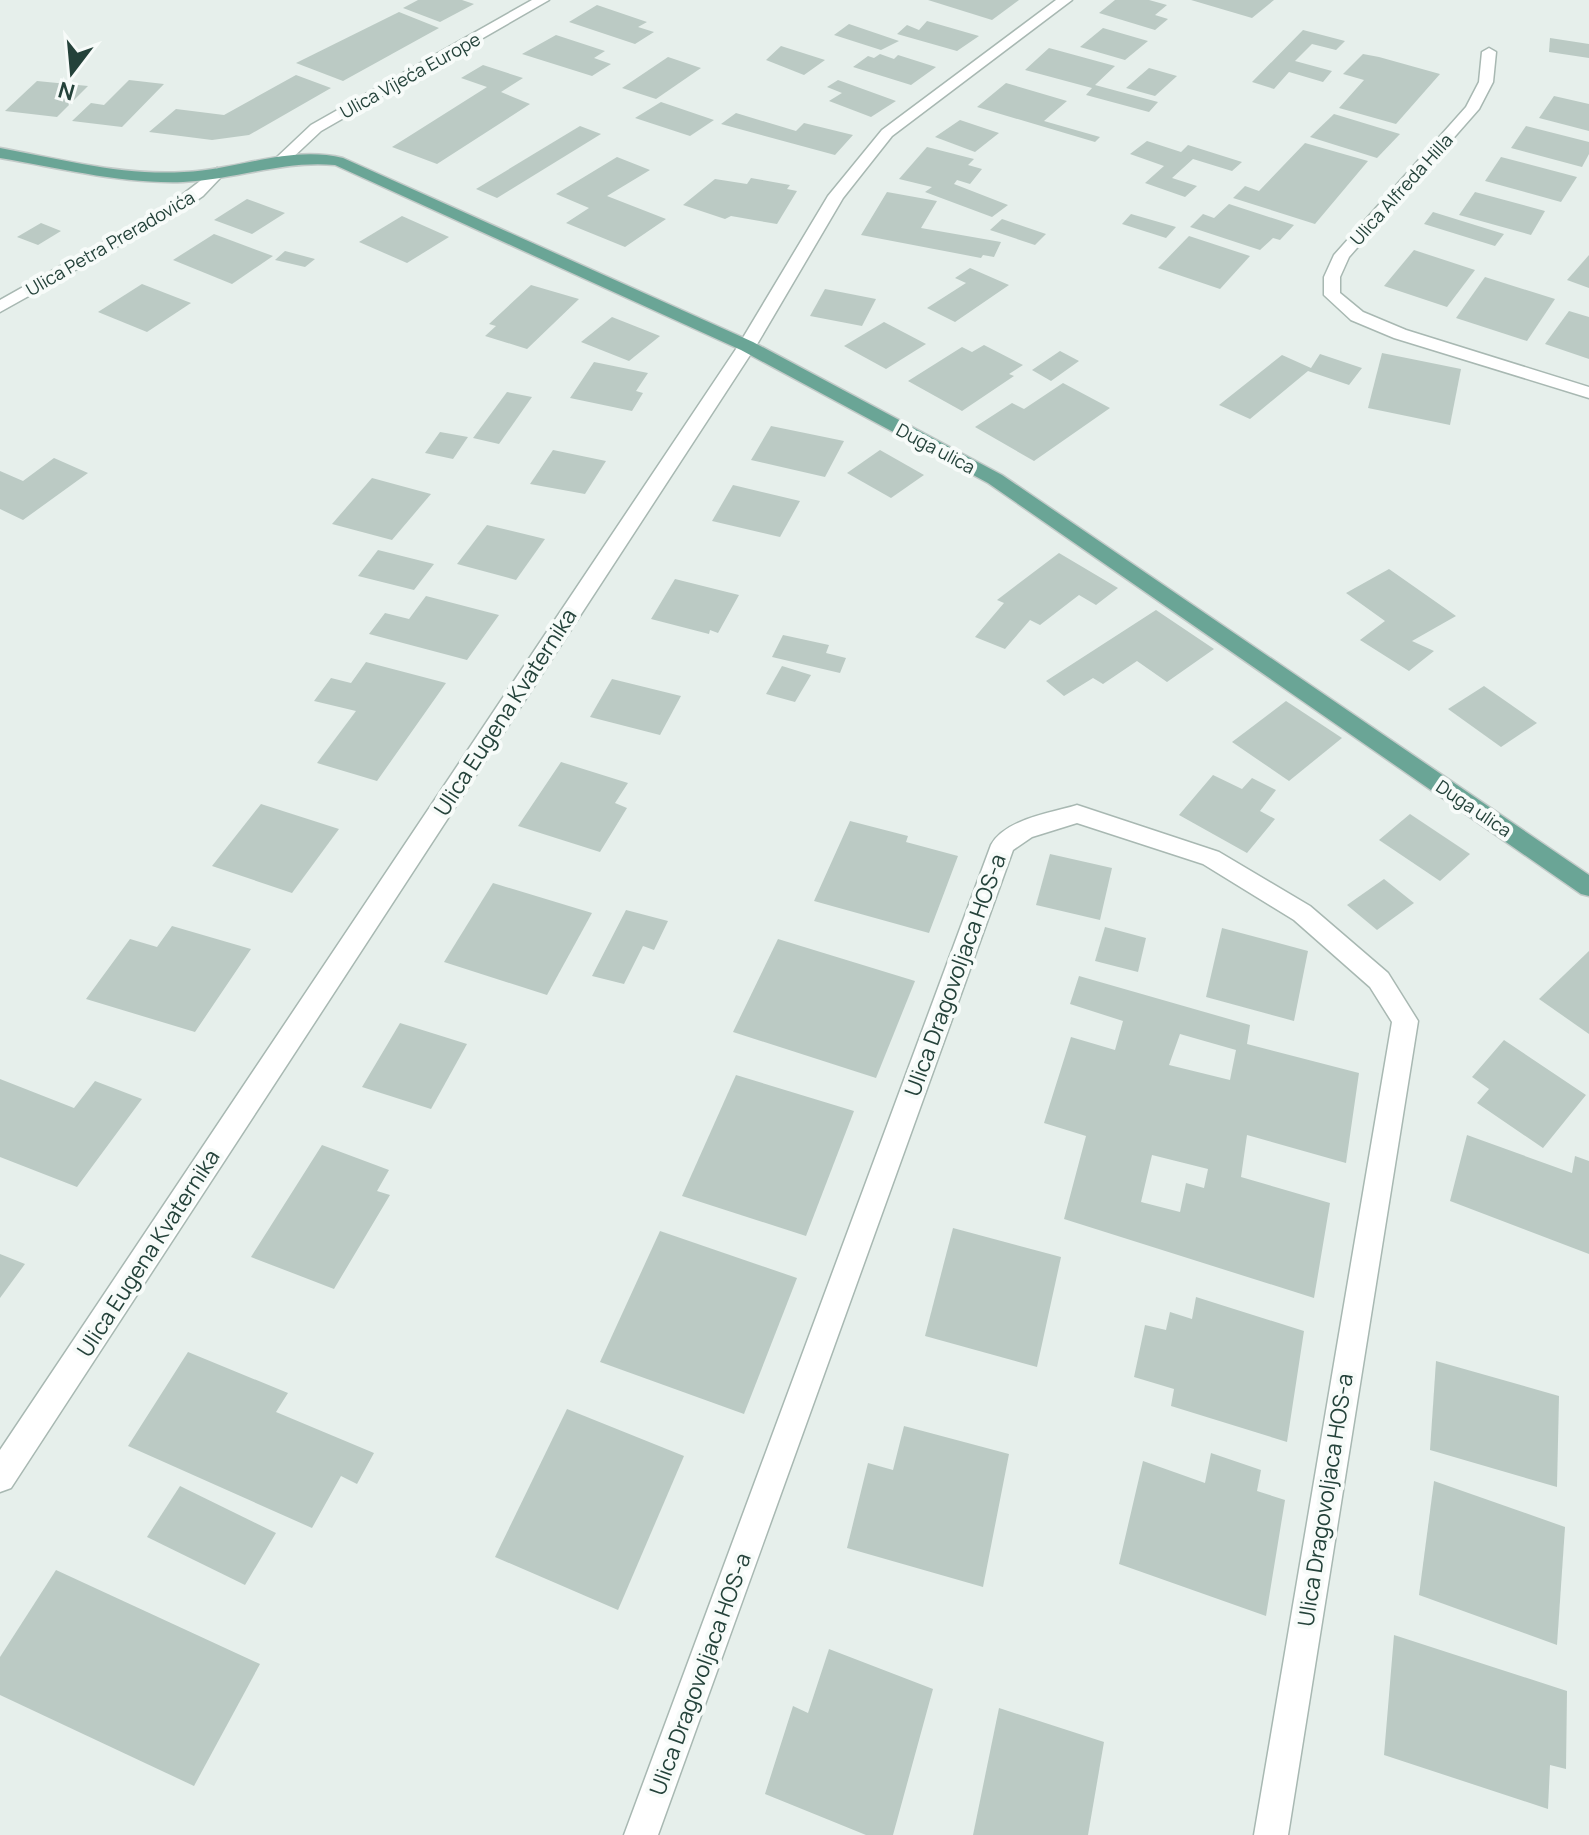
<svg xmlns="http://www.w3.org/2000/svg" width="1589" height="1835" viewBox="0 0 1589 1835" font-family="Manrope,sans-serif">
<style>
.building{fill:#bbcac4;fill-rule:evenodd}
.lines{fill:none;stroke-linecap:round;stroke-linejoin:round}
.minor-casing{stroke:#a8b8b2;stroke-width:3}
.major-casing{stroke:#c2cac8;stroke-width:3}
.minor{fill:#fff;fill-rule:evenodd}
.major{fill:#6aa596;fill-rule:evenodd}
.labels{text-anchor:middle;dominant-baseline:central;stroke-width:8;stroke-linejoin:round;paint-order:stroke}
.far-street-label{font-size:18px;fill:#24423a;stroke:#f7fbf9}
.street-label{font-size:22px;fill:#24423a;stroke:#f7fbf9}
</style>
<rect width="100%" height="100%" fill="#e6efeb"/>
<g class="building">
<path d="M 418,0 L 462,0 L 474,4 L 440,22 L 403,8 Z"/>
<path d="M 928,0 L 1019,0 L 992,20 Z"/>
<path d="M 1115,0 L 1149,0 L 1167,5 L 1155,15 L 1168,19 L 1155,30 L 1099,13 Z"/>
<path d="M 1191,0 L 1274,0 L 1252,18 Z"/>
<path d="M 597,5 L 647,22 L 638,27 L 654,32 L 635,44 L 569,22 Z"/>
<path d="M 399,12 L 439,28 L 343,81 L 296,63 Z"/>
<path d="M 927,21 L 979,36 L 957,51 L 897,34 L 907,25 L 919,30 Z"/>
<path d="M 849,24 L 899,41 L 881,50 L 834,35 Z"/>
<path d="M 1103,28 L 1148,41 L 1125,60 L 1080,47 Z"/>
<path d="M 1303,30 L 1345,41 L 1336,50 L 1312,44 L 1295,61 L 1332,71 L 1323,82 L 1289,72 L 1274,89 L 1252,82 Z"/>
<path d="M 556,35 L 605,51 L 594,58 L 611,64 L 592,76 L 522,54 Z"/>
<path d="M 1550,38 L 1589,44 L 1589,58 L 1549,52 Z"/>
<path d="M 781,46 L 825,60 L 804,75 L 766,60 Z"/>
<path d="M 1049,48 L 1115,66 L 1095,85 L 1158,102 L 1149,112 L 1086,95 L 1092,88 L 1025,70 Z"/>
<path d="M 880,54 L 894,59 L 898,55 L 936,67 L 911,85 L 853,67 L 868,56 L 874,58 Z"/>
<path d="M 1363,54 L 1379,57 L 1440,74 L 1396,124 L 1339,108 L 1364,80 L 1343,74 Z"/>
<path d="M 668,57 L 701,68 L 656,99 L 622,88 Z"/>
<path d="M 483,65 L 523,78 L 501,92 L 530,104 L 437,164 L 392,147 L 487,87 L 461,78 Z"/>
<path d="M 1149,68 L 1177,76 L 1155,96 L 1126,88 Z"/>
<path d="M 296,75 L 331,88 L 249,135 L 212,140 L 149,132 L 176,109 L 224,115 Z"/>
<path d="M 129,80 L 164,84 L 122,127 L 72,121 L 91,103 L 104,105 Z"/>
<path d="M 838,80 L 896,101 L 871,117 L 829,101 L 842,93 L 827,87 Z"/>
<path d="M 37,81 L 88,86 L 57,117 L 5,111 Z"/>
<path d="M 1006,83 L 1067,101 L 1044,121 L 1100,137 L 1095,142 L 977,107 Z"/>
<path d="M 1554,96 L 1589,104 L 1589,131 L 1539,118 Z"/>
<path d="M 661,102 L 714,120 L 690,136 L 635,118 Z"/>
<path d="M 736,113 L 796,131 L 804,123 L 853,135 L 835,155 L 721,124 Z"/>
<path d="M 1334,114 L 1400,134 L 1377,158 L 1310,137 Z"/>
<path d="M 960,120 L 999,133 L 975,152 L 935,137 Z"/>
<path d="M 580,126 L 601,134 L 497,198 L 476,189 Z"/>
<path d="M 1526,126 L 1589,142 L 1589,154 L 1582,167 L 1511,148 Z"/>
<path d="M 1147,141 L 1181,152 L 1188,145 L 1242,162 L 1232,171 L 1193,159 L 1172,178 L 1197,186 L 1185,197 L 1145,183 L 1164,166 L 1130,154 Z"/>
<path d="M 1305,143 L 1368,161 L 1315,224 L 1233,198 L 1245,186 L 1259,191 Z"/>
<path d="M 927,147 L 974,159 L 968,165 L 982,169 L 970,184 L 957,180 L 954,184 L 1008,205 L 992,217 L 925,192 L 932,187 L 899,179 Z"/>
<path d="M 617,157 L 650,170 L 607,196 L 666,219 L 625,247 L 566,223 L 589,208 L 556,194 Z"/>
<path d="M 1501,157 L 1577,177 L 1561,202 L 1485,181 Z"/>
<path d="M 751,178 L 790,185 L 787,189 L 797,191 L 777,224 L 731,216 L 725,219 L 683,205 L 715,179 L 747,184 Z"/>
<path d="M 887,192 L 937,201 L 921,228 L 1001,242 L 994,257 L 983,255 L 981,258 L 861,235 Z"/>
<path d="M 1475,192 L 1545,211 L 1531,235 L 1459,215 Z"/>
<path d="M 247,199 L 285,213 L 252,234 L 214,220 Z"/>
<path d="M 1229,204 L 1294,225 L 1280,240 L 1273,238 L 1260,250 L 1190,227 L 1203,214 L 1214,218 Z"/>
<path d="M 1433,212 L 1504,234 L 1495,246 L 1424,224 Z"/>
<path d="M 1131,214 L 1176,227 L 1166,238 L 1122,224 Z"/>
<path d="M 402,216 L 449,237 L 407,263 L 359,242 Z"/>
<path d="M 1002,219 L 1046,234 L 1035,245 L 990,230 Z"/>
<path d="M 41,223 L 61,231 L 38,245 L 17,237 Z"/>
<path d="M 214,234 L 273,256 L 232,284 L 173,260 Z"/>
<path d="M 1189,236 L 1250,256 L 1220,289 L 1158,268 Z"/>
<path d="M 1414,250 L 1475,270 L 1447,307 L 1384,286 Z"/>
<path d="M 285,251 L 315,259 L 305,267 L 275,260 Z"/>
<path d="M 1589,255 L 1589,288 L 1567,280 Z"/>
<path d="M 970,268 L 1009,285 L 955,322 L 927,308 L 966,283 L 955,278 Z"/>
<path d="M 1485,277 L 1555,299 L 1527,341 L 1456,318 Z"/>
<path d="M 142,284 L 191,303 L 147,332 L 98,312 Z"/>
<path d="M 531,285 L 579,299 L 527,349 L 485,336 L 496,326 L 489,324 Z"/>
<path d="M 825,289 L 876,299 L 862,326 L 810,316 Z"/>
<path d="M 1569,311 L 1589,317 L 1589,359 L 1545,344 Z"/>
<path d="M 612,317 L 660,336 L 629,361 L 581,342 Z"/>
<path d="M 884,322 L 926,344 L 886,369 L 844,346 Z"/>
<path d="M 984,345 L 1023,365 L 1009,374 L 1014,376 L 962,411 L 908,381 L 962,347 L 972,352 Z"/>
<path d="M 1060,351 L 1079,361 L 1051,381 L 1032,370 Z"/>
<path d="M 1382,353 L 1461,369 L 1450,425 L 1368,408 Z"/>
<path d="M 1320,354 L 1362,368 L 1349,385 L 1308,371 L 1250,419 L 1219,405 L 1282,355 L 1311,368 Z"/>
<path d="M 594,362 L 648,373 L 636,391 L 643,393 L 632,411 L 570,398 Z"/>
<path d="M 1063,383 L 1110,408 L 1034,461 L 975,427 L 1012,403 L 1024,409 Z"/>
<path d="M 507,392 L 532,397 L 499,444 L 473,438 Z"/>
<path d="M 771,426 L 844,441 L 825,477 L 751,460 Z"/>
<path d="M 440,432 L 468,437 L 453,459 L 425,453 Z"/>
<path d="M 553,450 L 606,461 L 585,494 L 530,484 Z"/>
<path d="M 880,450 L 924,475 L 891,498 L 847,473 Z"/>
<path d="M 54,458 L 88,473 L 23,520 L 0,509 L 0,471 L 23,481 Z"/>
<path d="M 372,478 L 431,494 L 392,540 L 332,524 Z"/>
<path d="M 733,485 L 800,501 L 780,537 L 712,521 Z"/>
<path d="M 487,525 L 545,539 L 516,580 L 457,564 Z"/>
<path d="M 378,550 L 434,564 L 414,590 L 358,576 Z"/>
<path d="M 1059,553 L 1118,588 L 1096,605 L 1079,595 L 1040,625 L 1030,620 L 1005,649 L 975,637 L 1004,603 L 997,600 Z"/>
<path d="M 1389,569 L 1456,616 L 1412,641 L 1434,651 L 1409,671 L 1360,640 L 1385,621 L 1346,593 Z"/>
<path d="M 675,579 L 739,595 L 718,633 L 710,630 L 709,634 L 651,619 Z"/>
<path d="M 426,596 L 499,615 L 467,660 L 369,634 L 385,613 L 409,619 Z"/>
<path d="M 1156,610 L 1214,649 L 1167,682 L 1137,661 L 1103,684 L 1093,678 L 1064,696 L 1046,681 Z"/>
<path d="M 783,635 L 829,645 L 826,653 L 846,658 L 840,673 L 772,657 Z"/>
<path d="M 366,662 L 446,683 L 377,781 L 317,763 L 356,711 L 314,701 L 331,678 L 351,683 Z"/>
<path d="M 782,666 L 811,675 L 795,702 L 766,694 Z"/>
<path d="M 612,679 L 681,696 L 660,735 L 590,717 Z"/>
<path d="M 1484,686 L 1537,723 L 1501,747 L 1448,709 Z"/>
<path d="M 1286,701 L 1342,738 L 1289,781 L 1232,742 Z"/>
<path d="M 561,762 L 628,783 L 615,803 L 627,808 L 600,852 L 518,826 Z"/>
<path d="M 1213,775 L 1242,789 L 1252,778 L 1276,790 L 1260,811 L 1275,819 L 1247,853 L 1179,815 Z"/>
<path d="M 261,804 L 339,829 L 292,893 L 212,866 Z"/>
<path d="M 1410,814 L 1470,854 L 1440,881 L 1379,840 Z"/>
<path d="M 850,821 L 908,836 L 906,842 L 958,856 L 929,933 L 814,901 Z"/>
<path d="M 1050,854 L 1112,868 L 1100,920 L 1036,905 Z"/>
<path d="M 1384,879 L 1414,903 L 1377,930 L 1347,905 Z"/>
<path d="M 493,883 L 592,913 L 547,995 L 444,962 Z"/>
<path d="M 626,910 L 668,921 L 654,950 L 643,946 L 624,984 L 592,976 Z"/>
<path d="M 172,926 L 251,949 L 195,1032 L 86,999 L 130,939 L 157,947 Z"/>
<path d="M 1105,927 L 1146,938 L 1138,972 L 1095,961 Z"/>
<path d="M 1222,928 L 1308,951 L 1294,1021 L 1206,997 Z"/>
<path d="M 778,939 L 915,981 L 876,1078 L 733,1032 Z"/>
<path d="M 1589,951 L 1589,1034 L 1539,999 Z"/>
<path d="M 1079,976 L 1250,1025 L 1247,1044 L 1359,1073 L 1346,1163 L 1247,1135 L 1241,1177 L 1330,1203 L 1314,1298 L 1064,1219 L 1086,1136 L 1044,1123 L 1071,1037 L 1115,1050 L 1123,1021 L 1070,1004 ZM 1180,1034 L 1236,1050 L 1230,1080 L 1169,1065 ZM 1152,1155 L 1208,1169 L 1204,1188 L 1186,1183 L 1180,1212 L 1141,1202 Z"/>
<path d="M 400,1023 L 467,1044 L 431,1109 L 362,1087 Z"/>
<path d="M 1504,1040 L 1586,1095 L 1543,1148 L 1477,1103 L 1489,1089 L 1472,1077 Z"/>
<path d="M 736,1075 L 854,1111 L 806,1236 L 682,1196 Z"/>
<path d="M 0,1079 L 74,1108 L 95,1081 L 142,1099 L 77,1187 L 0,1157 Z"/>
<path d="M 1467,1135 L 1572,1173 L 1575,1156 L 1589,1161 L 1589,1254 L 1450,1201 Z"/>
<path d="M 322,1145 L 389,1170 L 377,1191 L 390,1195 L 334,1289 L 251,1257 Z"/>
<path d="M 953,1228 L 1061,1257 L 1037,1367 L 925,1336 Z"/>
<path d="M 660,1231 L 797,1278 L 744,1414 L 600,1362 Z"/>
<path d="M 0,1254 L 25,1264 L 0,1298 Z"/>
<path d="M 1196,1297 L 1304,1331 L 1287,1442 L 1171,1406 L 1174,1389 L 1134,1377 L 1145,1325 L 1166,1330 L 1170,1312 L 1192,1319 Z"/>
<path d="M 188,1352 L 288,1393 L 276,1412 L 374,1453 L 357,1484 L 341,1476 L 312,1528 L 128,1446 Z"/>
<path d="M 1436,1361 L 1559,1396 L 1557,1487 L 1430,1450 Z"/>
<path d="M 567,1409 L 684,1456 L 618,1610 L 495,1557 Z"/>
<path d="M 904,1426 L 1009,1454 L 983,1587 L 847,1548 L 868,1463 L 893,1470 Z"/>
<path d="M 1211,1453 L 1261,1470 L 1257,1491 L 1285,1500 L 1266,1616 L 1119,1564 L 1143,1461 L 1205,1483 Z"/>
<path d="M 1434,1481 L 1565,1527 L 1557,1645 L 1419,1595 Z"/>
<path d="M 180,1486 L 276,1533 L 245,1585 L 147,1537 Z"/>
<path d="M 56,1570 L 260,1664 L 194,1786 L 0,1695 L 0,1657 Z"/>
<path d="M 1394,1635 L 1567,1691 L 1566,1769 L 1550,1765 L 1548,1809 L 1384,1755 Z"/>
<path d="M 829,1649 L 933,1689 L 893,1835 L 866,1835 L 765,1794 L 793,1706 L 808,1713 Z"/>
<path d="M 999,1708 L 1104,1742 L 1088,1835 L 973,1835 Z"/>
</g>
<g class="lines">
<g class="minor-casing">
<g id="minor">
<path d="M 532,0 L 549,0 L 321,131 L 289,161 L 284,163 L 276,158 L 311,125 Z"/>
<path d="M 1056,0 L 1072,0 L 892,136 L 843,198 L 756,346 L 11,1488 L 0,1492 L 0,1450 L 738,346 L 828,196 L 882,130 Z"/>
<path d="M 1489,48 L 1496,52 L 1493,82 L 1479,109 L 1349,257 L 1340,277 L 1340,293 L 1363,312 L 1406,330 L 1589,387 L 1589,398 L 1394,338 L 1351,320 L 1324,295 L 1324,277 L 1334,255 L 1466,107 L 1479,82 L 1482,52 Z"/>
<path d="M 217,168 L 222,170 L 222,176 L 203,196 L 181,211 L 0,312 L 0,300 L 169,205 Z"/>
<path d="M 1077,805 L 1219,852 L 1310,906 L 1388,973 L 1418,1021 L 1288,1835 L 1254,1835 L 1392,1022 L 1370,987 L 1294,920 L 1203,864 L 1077,823 L 1032,837 L 1013,850 L 658,1835 L 624,1835 L 991,845 C 1005,819 1051,813 1077,805 Z"/>
</g>
</g>
<g class="major-casing">
<path id="major" d="M 0,148 C 60,159 123,176 184,172 C 238,170 289,145 343,158 L 753,342 L 1002,475 L 1589,875 L 1589,896 L 1581,894 L 988,483 L 741,350 L 335,165 C 282,160 235,180 183,182 C 121,184 60,168 0,158 Z"/>
</g>
<use href="#minor" class="minor"/>
<use href="#major" class="major"/>
</g>
<g class="labels">
<g class="far-street-label">
<text transform="translate(410 75) rotate(-29)">Ulica Vijeća Europe</text>
<text transform="translate(1401 189) rotate(-48)">Ulica Alfreda Hilla</text>
<text transform="translate(110 243) rotate(-30)">Ulica Petra Preradovića</text>
<text transform="translate(936 448) rotate(28)">Duga ulica</text>
<text transform="translate(1474 808) rotate(34)">Duga ulica</text>
</g>
<g class="street-label">
<text transform="translate(505 712) rotate(-57)">Ulica Eugena Kvaternika</text>
<text transform="translate(955 975) rotate(-70)">Ulica Dragovoljaca HOS-a</text>
<text transform="translate(148 1253) rotate(-57)">Ulica Eugena Kvaternika</text>
<text transform="translate(1325 1500) rotate(-81)">Ulica Dragovoljaca HOS-a</text>
<text transform="translate(700 1674) rotate(-70)">Ulica Dragovoljaca HOS-a</text>
</g>
</g>
<g transform="translate(72 72) rotate(196)" stroke="#f7fbf9" stroke-width="6" paint-order="stroke">
<path d="M0-6L14 30L0 20L-14 30Z" fill="#24423a"/>
<text y="-12" font-size="22" font-weight="bold" text-anchor="middle" fill="#24423a">N</text>
</g>
</svg>
